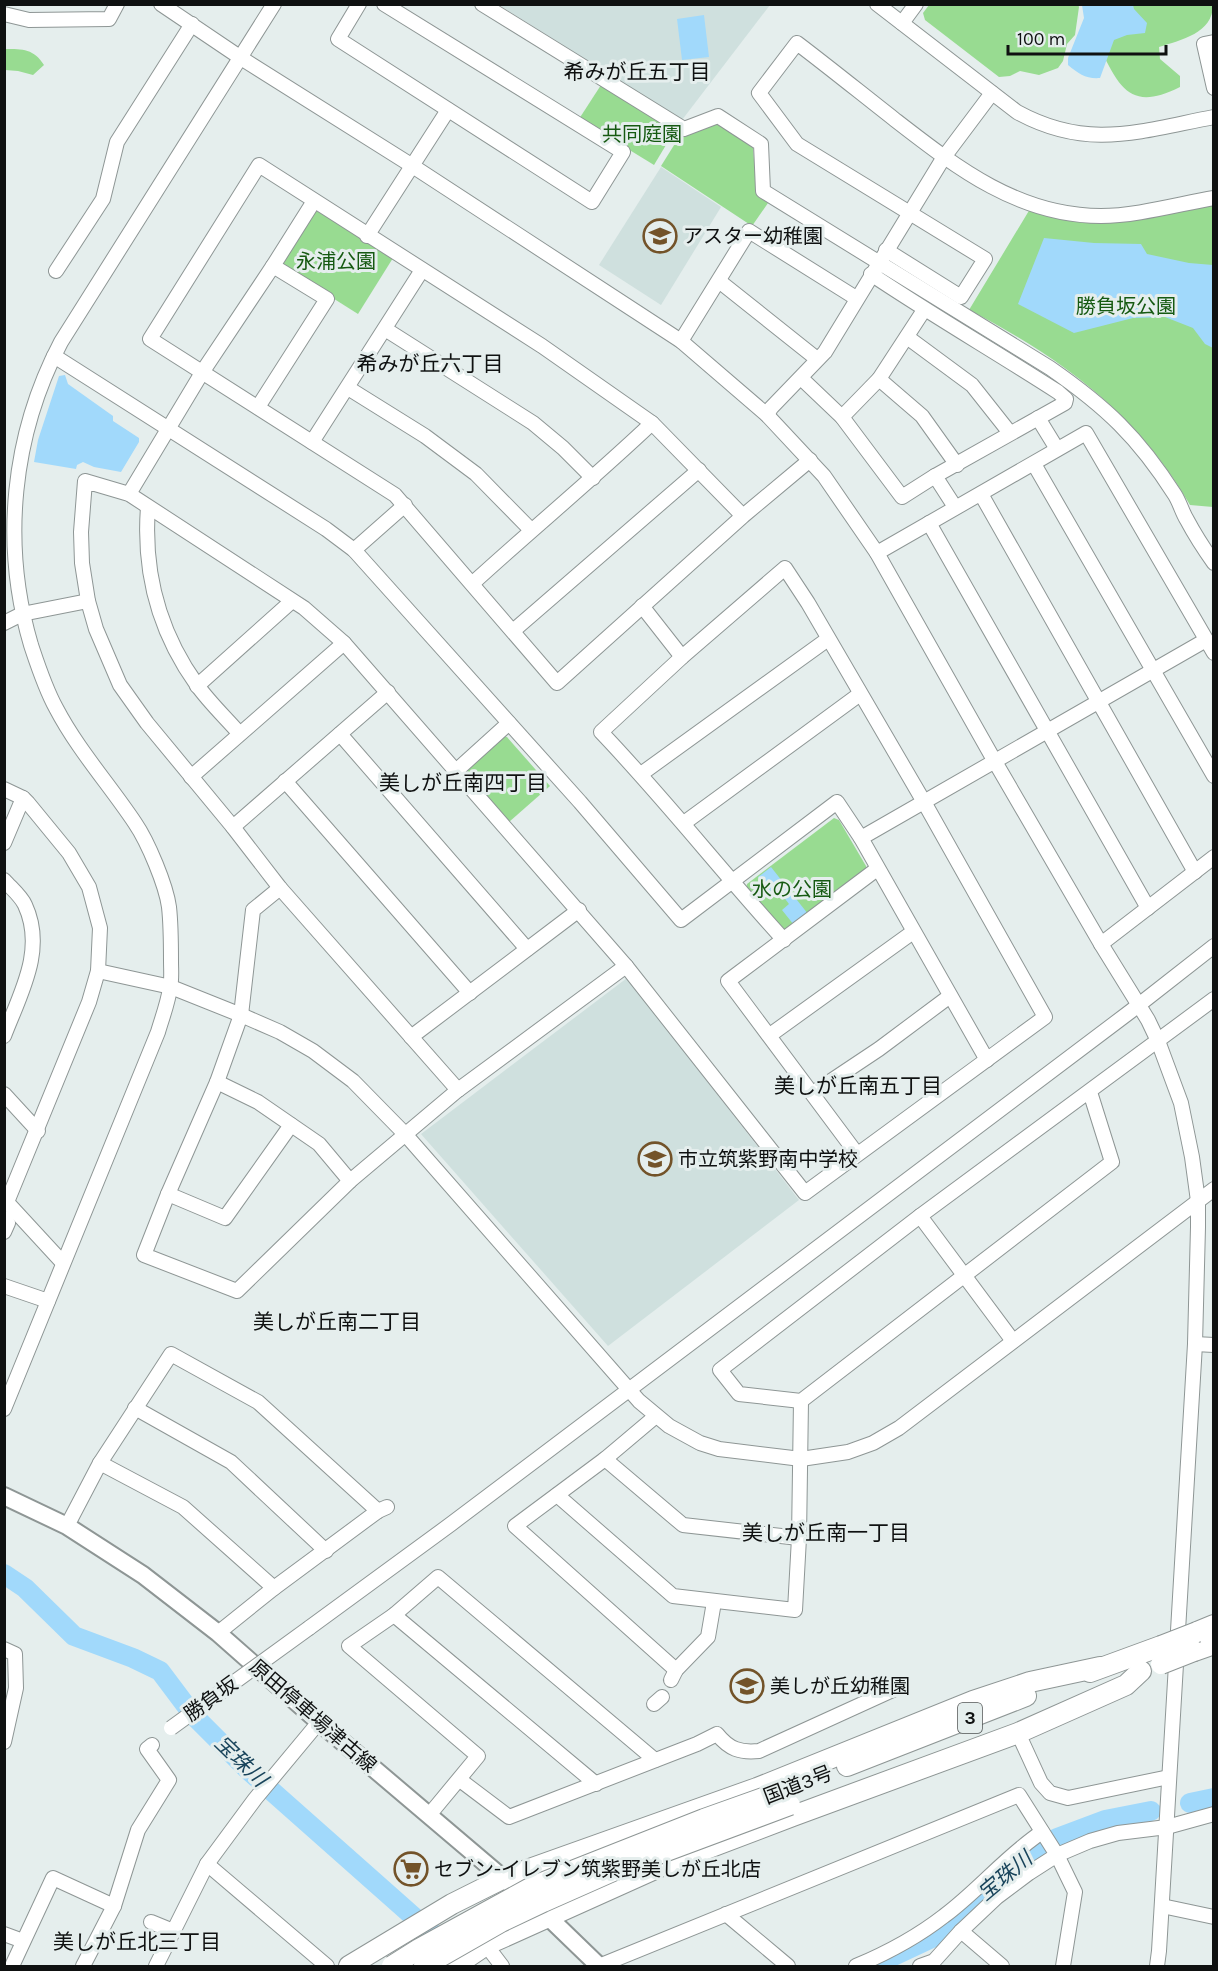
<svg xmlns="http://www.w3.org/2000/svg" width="1218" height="1971" viewBox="0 0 1218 1971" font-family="Karla,'Noto Sans JP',sans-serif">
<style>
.built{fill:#cfe0de}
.green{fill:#98db91}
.water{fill:#a1d9fb}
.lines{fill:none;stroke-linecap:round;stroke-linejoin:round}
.river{stroke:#a1d9fb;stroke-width:20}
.minor-casing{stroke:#8e9695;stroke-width:16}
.major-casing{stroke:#8e9695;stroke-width:20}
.highway-casing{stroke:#8e9695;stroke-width:22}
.minor{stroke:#fff;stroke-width:14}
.major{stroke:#fff;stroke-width:16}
.highway{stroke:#fff;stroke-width:20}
.minor-bridge-casing{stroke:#8e9695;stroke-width:16;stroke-linecap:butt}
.highway-bridge-casing{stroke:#8e9695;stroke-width:22;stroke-linecap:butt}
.minor-bridge{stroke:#fff;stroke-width:14}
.highway-bridge{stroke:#fff;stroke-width:20}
.labels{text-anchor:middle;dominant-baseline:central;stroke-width:6;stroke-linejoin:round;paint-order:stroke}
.shield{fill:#e5eeed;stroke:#4f5353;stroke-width:1.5}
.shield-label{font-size:18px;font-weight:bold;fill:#0f1111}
.park-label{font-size:20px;fill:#165a12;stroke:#e5eeed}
.poi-label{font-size:20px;fill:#0f1111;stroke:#e5eeed;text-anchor:start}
.street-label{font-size:20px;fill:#0f1111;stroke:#e5eeed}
.neighbourhood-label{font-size:21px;fill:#0f1111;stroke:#e5eeed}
.water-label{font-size:21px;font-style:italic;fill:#19445b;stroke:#e5eeed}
</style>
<rect width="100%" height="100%" fill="#e5eeed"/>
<g class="built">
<path d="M 499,5 L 770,5 L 682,120 Z"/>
<path d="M 661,167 L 721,207 L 661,305 L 599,265 Z"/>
<path d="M 627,978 L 799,1200 L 608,1346 L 421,1134 Z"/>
</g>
<g class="green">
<path d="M 929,5 L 1078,4 L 1079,7 L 1075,35 L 1067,44 L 1063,61 L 1058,68 L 1039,75 L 1020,71 L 1010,76 L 999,77 L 925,20 L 923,13 Z"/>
<path d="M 1124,5 L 1213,5 C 1213,33 1181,40 1159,47 L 1160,59 L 1180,76 L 1180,87 C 1134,110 1121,92 1102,52 Z"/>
<path d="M 5,49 C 23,49 34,49 44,65 L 33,75 L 18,71 L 5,70 Z"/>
<path d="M 601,85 L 675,130 L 654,165 L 579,119 Z"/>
<path d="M 714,120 L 753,148 L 757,196 L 768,203 L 752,226 L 661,166 L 681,134 Z"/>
<path d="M 1213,203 L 1213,507 L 1190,505 C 1138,414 1060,357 969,310 L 1030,209 L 1062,217 Z"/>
<path d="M 313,210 L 319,212 L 393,258 L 358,314 L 282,266 L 281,262 Z"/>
<path d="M 503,736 L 507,737 L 550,786 L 509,822 L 467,773 L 468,769 Z"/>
<path d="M 834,818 L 839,820 L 866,866 L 866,871 L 788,931 L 783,930 L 746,889 L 747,884 Z"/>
</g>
<g class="water">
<path d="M 1082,5 L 1133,5 L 1134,9 L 1147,23 L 1145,33 L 1127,35 L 1114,40 L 1100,78 C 1086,79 1079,74 1068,65 L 1068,58 L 1084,18 Z"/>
<path d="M 704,15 L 709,57 L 682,60 L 677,19 Z"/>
<path d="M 1044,238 L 1094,243 L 1141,244 L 1147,254 L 1189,263 L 1213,265 L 1213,348 L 1205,344 L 1193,328 L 1165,317 L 1133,318 L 1074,333 L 1018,304 Z"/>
<path d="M 65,375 L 68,384 L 113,416 L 113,421 L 139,438 L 139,442 L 121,472 L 94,467 L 83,462 L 77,465 L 76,469 L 34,462 L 38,440 L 59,376 Z"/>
<path d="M 771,867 L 808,914 L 794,925 L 782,910 L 789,904 L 776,887 L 769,892 L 758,877 Z"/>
</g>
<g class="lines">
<g class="river">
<path d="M 4,1574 L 25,1588 L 74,1636 L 133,1658 L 160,1671 L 193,1715 L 248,1770 L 450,1949"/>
<path d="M 1190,1803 L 1214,1798"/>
<path d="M 872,1966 L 934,1937 L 957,1914 L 1032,1851 L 1057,1838 L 1105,1820 L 1151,1811"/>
</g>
<g class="minor-casing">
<g id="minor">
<path d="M 161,4 L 241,58 L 411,165 L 681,341 L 767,415 L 824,476 L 877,553 L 994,760 L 1101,944 L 1148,1020 L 1158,1041 L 1181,1103 L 1192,1157 L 1198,1201 L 1198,1227 L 1195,1344 L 1159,1951 L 1157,1966"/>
<path d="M 359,4 L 338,39 L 592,202 L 623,152 L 384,4"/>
<path d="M 482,4 L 684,129 L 718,116 L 761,144 L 763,191 L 1050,368 C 1106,407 1138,437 1175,495 C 1180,503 1182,512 1187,520 C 1195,535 1204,549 1214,563"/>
<path d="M 877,4 L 1017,112 C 1088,151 1140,131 1214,117"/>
<path d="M 4,14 L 29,20 L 109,19 L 117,4"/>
<path d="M 902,23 L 916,4"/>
<path d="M 1214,42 L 1204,44 L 1214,88"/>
<path d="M 367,236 L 448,110"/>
<path d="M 886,250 L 961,297 L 985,259 L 797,144 L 759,93 L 797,43 C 830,68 862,94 894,119 C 956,167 1018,216 1101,216 C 1136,216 1179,204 1214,198"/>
<path d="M 56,271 L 103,199 L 117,142 L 192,24"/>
<path d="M 719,281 L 817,359"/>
<path d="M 385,329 L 533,423 L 563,448 L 593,478"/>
<path d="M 907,337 L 972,385 L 1010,433"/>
<path d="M 681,341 L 749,231 L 856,298"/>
<path d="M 54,356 L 326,529 L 354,550 L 580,802 L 681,920 L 837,802 L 861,838 L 987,1060"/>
<path d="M 801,378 L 842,417 L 902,497 L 935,476 L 1065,403 L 1066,399 L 1058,392 C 996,352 932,315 871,274"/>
<path d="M 879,379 L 922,416 L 957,465"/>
<path d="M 348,388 L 425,436 L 476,474 L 531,530"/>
<path d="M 258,407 L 327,299 L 273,266"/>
<path d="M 767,415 L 771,408 L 825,352 L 944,157 L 992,93"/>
<path d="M 842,417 L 879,379 L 924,310"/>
<path d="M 1038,418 L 1057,449"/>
<path d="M 312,442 L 422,270"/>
<path d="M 1034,464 L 1214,776"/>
<path d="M 935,476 L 955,507"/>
<path d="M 129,494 L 203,371 L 273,266 L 314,201"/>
<path d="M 981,494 L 1195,872"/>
<path d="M 148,507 C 143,572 159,632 197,685 C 209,702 225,717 239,733"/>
<path d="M 743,516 L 652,423 L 542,346 L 259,165 L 150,339 L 395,495 L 557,683 L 743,516 L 810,460"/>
<path d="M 929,523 L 1148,908"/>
<path d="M 354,550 L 405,505"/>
<path d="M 877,553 L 1086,433 L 1214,653"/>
<path d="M 473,583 C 532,529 594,478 652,423"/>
<path d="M 642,606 L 682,657"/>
<path d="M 4,623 L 22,614 L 88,601"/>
<path d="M 513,631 L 699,470"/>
<path d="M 197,686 L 292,601"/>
<path d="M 340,734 L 527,949"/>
<path d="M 457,770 L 509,723"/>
<path d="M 641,774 L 828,639"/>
<path d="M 191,777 L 344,643"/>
<path d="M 285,781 L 470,993"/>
<path d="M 4,789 L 23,798 L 28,803 L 69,853 L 89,887 L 100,928 L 98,971 L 89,1002 L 7,1202"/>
<path d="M 684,823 L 860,694"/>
<path d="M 233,827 L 388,692"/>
<path d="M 861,838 L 1206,640"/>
<path d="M 4,843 L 23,798"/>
<path d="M 4,880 C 11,888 21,896 25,905 C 46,950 20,994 4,1036"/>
<path d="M 280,888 L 253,910 L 241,1015 L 217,1082 L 168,1194 L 144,1255 L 237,1291 L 350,1181 L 458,1090 L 626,966"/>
<path d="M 1101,944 L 1214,857"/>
<path d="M 98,971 L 171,987 L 241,1015 L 280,1032 L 313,1051 L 353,1081 L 405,1134 L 639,1401 L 669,1426 L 700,1443 L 719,1449 L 801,1459 L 848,1452 L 873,1443 L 899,1428 L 1214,1189"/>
<path d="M 770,1035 L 913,932"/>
<path d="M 411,1037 L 579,910"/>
<path d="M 217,1082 L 258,1102 L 319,1144 L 350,1181"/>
<path d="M 458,1090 L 280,888 L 233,827 L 147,723 L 120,685 L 96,629 L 88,601 L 82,563 L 81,532 L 85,481 L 129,494 L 304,608 L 344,643 L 626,966 L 805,1193 L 1045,1017 L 924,802 L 808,603 L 785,568 L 682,657 L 601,732 C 665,799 722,872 784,940"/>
<path d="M 1090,1092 L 1112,1162 L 801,1401 L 739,1394 L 720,1370 L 920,1216 L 1214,999"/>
<path d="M 813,1093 L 879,1049 L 950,996"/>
<path d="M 4,1094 L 38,1131"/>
<path d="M 857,1154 L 728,981 L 877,869"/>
<path d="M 168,1194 L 225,1218 L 291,1125"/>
<path d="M 4,1199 L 63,1263"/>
<path d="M 920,1216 L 1013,1341"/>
<path d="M 4,1218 L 8,1223 L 4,1232"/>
<path d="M 4,1286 L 48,1301"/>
<path d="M 1195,1344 L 1214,1345"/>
<path d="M 135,1408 L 231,1462 L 326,1551"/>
<path d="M 4,1409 L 158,1032 C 162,1018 168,1003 170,988 C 172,980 171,970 171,961 C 171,944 171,925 169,907 C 166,885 148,842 135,823 C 109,784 78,750 56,708 C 45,688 38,666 31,645 C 1,544 12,435 61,342 L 274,4"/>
<path d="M 656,1416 L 605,1459 L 515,1526 L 676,1670"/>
<path d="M 605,1459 L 683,1525 L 799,1538"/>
<path d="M 100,1463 L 183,1507 L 274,1588"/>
<path d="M 557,1495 L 673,1596 L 795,1610 L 799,1538 L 801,1401"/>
<path d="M 67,1526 L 100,1463 L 171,1354 L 258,1402 L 378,1511"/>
<path d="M 394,1615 L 596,1784"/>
<path d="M 309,1628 L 451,1524 L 1131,1011 L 1214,946"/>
<path d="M 218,1633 L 274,1588 L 378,1511 L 387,1507"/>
<path d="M 4,1649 L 15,1654 L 16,1688 L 4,1742"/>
<path d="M 671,1680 L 676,1670 L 708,1637 L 714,1602"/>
<path d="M 654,1704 L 662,1697"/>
<path d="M 1018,1733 L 1041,1783 L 1050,1793 L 1068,1798 L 1169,1777"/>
<path d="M 460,1780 L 509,1817 L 697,1744 L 717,1734 C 729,1749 740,1753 759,1751 L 895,1689"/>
<path d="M 430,1814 L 478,1756 L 349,1646 L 394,1615 L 438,1577 L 655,1760"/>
<path d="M 207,1864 L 327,1966"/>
<path d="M 1162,1906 L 1214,1917"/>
<path d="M 726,1914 L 788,1966"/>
<path d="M 151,1922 L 173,1931"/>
<path d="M 961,1931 L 1002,1966"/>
<path d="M 4,1934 L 23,1941"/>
<path d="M 486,1945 L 502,1966"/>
<path d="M 12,1966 L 53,1878 L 114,1906"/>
<path d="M 83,1966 L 114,1906 L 138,1830 L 169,1780 L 147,1749 L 152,1745"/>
<path d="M 156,1966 L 207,1864 L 255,1799 L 319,1722"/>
<path d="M 599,1966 L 1019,1795 L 1057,1855 L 1075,1892 L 1063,1966"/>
<path d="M 856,1966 C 887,1953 917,1937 944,1916 C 979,1890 1006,1856 1042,1832"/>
<path d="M 920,1966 L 934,1961 L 961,1931 L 997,1897 L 1029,1873 L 1057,1855 L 1090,1841 L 1118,1833 L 1167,1827 L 1214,1814"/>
</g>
</g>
<g class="major-casing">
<g id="major">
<path d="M 4,1496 L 67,1526 L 143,1575 L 218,1633 L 319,1722 L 511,1885"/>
<path d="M 540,1909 L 599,1966"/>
</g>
</g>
<g class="highway-casing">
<g id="highway">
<path d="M 1197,1632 L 1214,1625"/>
<path d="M 1194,1651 L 1214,1644"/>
<path d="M 1090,1672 L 1161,1646"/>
<path d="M 847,1766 L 1026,1696"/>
<path d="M 349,1966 L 452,1904 L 504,1878 L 757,1788 L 973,1701 L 1030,1682 L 1100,1667"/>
<path d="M 455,1966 L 486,1945 L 664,1865 L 793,1816 L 1018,1733 L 1126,1685 L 1141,1671"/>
</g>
</g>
<use href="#minor" class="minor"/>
<use href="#major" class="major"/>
<use href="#highway" class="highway"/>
<g class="minor-bridge-casing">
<path id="minor-bridge" d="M 171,1728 L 309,1628"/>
</g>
<g class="highway-bridge-casing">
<g id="highway-bridge">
<path d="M 1161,1646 L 1197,1632"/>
<path d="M 1161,1664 L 1194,1651"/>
<path d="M 392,1966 L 419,1949 L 534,1886 L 704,1819 L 780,1792"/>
<path d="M 424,1966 L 501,1922 L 543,1902 L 613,1871 L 790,1805"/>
</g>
</g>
<use href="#minor-bridge" class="minor-bridge"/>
<use href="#highway-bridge" class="highway-bridge"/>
</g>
<defs>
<g id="school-ring" transform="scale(1.725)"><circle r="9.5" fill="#e5eeed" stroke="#735329" stroke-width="1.5"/><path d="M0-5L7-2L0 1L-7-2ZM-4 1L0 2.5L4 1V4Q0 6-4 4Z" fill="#735329"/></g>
<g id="supermarket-ring" transform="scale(1.725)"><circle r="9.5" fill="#e5eeed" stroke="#735329" stroke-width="1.5"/><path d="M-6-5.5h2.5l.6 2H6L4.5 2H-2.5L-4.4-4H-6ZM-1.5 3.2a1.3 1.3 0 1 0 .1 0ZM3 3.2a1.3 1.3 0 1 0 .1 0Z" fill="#735329"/></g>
</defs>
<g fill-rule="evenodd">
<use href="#school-ring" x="660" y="236"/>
<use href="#school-ring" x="655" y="1159"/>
<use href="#school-ring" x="747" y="1686"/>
<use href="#supermarket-ring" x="411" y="1869"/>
</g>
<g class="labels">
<rect class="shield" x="958" y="1703" width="24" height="30" rx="4.5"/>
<g class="shield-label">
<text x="970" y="1718">3</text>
</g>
<g class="park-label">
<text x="642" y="134">共同庭園</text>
<text x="336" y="261">永浦公園</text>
<text x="1126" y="306">勝負坂公園</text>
<text x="792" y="889">水の公園</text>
</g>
<g class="poi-label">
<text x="683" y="236">アスター幼稚園</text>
<text x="678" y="1159">市立筑紫野南中学校</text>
<text x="770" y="1686">美しが丘幼稚園</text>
<text x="434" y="1869">セブン-イレブン筑紫野美しが丘北店</text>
</g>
<g class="street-label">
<text transform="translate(211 1699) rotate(-36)">勝負坂</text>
<text transform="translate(313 1716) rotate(41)">原田停車場津古線</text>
<text transform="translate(798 1785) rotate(-21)">国道3号</text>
</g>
<g class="neighbourhood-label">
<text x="637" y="72">希みが丘五丁目</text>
<text x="430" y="364">希みが丘六丁目</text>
<text x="463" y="783">美しが丘南四丁目</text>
<text x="858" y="1086">美しが丘南五丁目</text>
<text x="337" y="1322">美しが丘南二丁目</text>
<text x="826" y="1533">美しが丘南一丁目</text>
<text x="137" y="1942">美しが丘北三丁目</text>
</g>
<g class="water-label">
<text transform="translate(241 1761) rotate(44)">宝珠川</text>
<text transform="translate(1005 1876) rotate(-40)">宝珠川</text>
</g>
</g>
<rect width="1218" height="1971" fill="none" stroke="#0f1111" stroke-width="12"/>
<path d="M1008 45v9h158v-9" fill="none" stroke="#0f1111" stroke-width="3"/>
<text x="1017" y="45" font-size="18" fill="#0f1111" stroke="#e5eeed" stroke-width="4.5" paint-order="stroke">100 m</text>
</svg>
